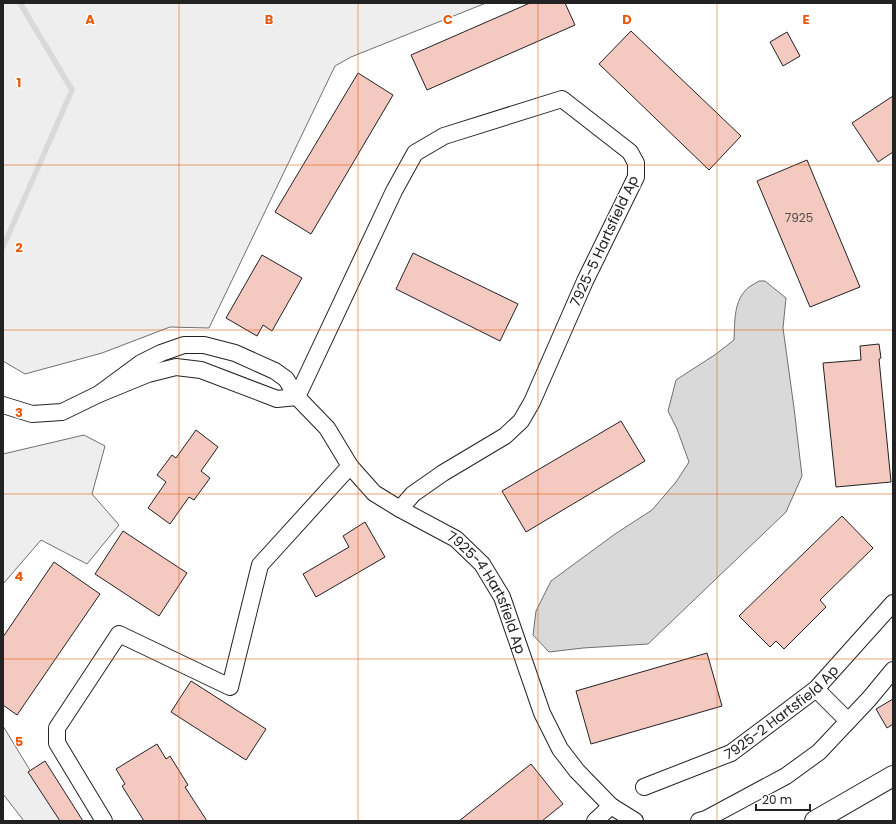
<svg xmlns="http://www.w3.org/2000/svg" width="896" height="824" viewBox="0 0 896 824" font-family="Poppins,sans-serif">
<style>
.green{fill:#eee;stroke:#6f6f6f}
.water{fill:#d9d9d9;stroke:#6f6f6f}
.lines{fill:none;stroke-linecap:round;stroke-linejoin:round}
.stream{stroke:#d9d9d9;stroke-width:5.5}
.building{fill:#f3c9c0;stroke:#222}
.minor-casing{stroke:#222;stroke-width:18}
.tertiary-casing{stroke:#222;stroke-width:22}
.minor{stroke:#fff;stroke-width:16}
.tertiary{stroke:#fff;stroke-width:20}
.grid{fill:none;stroke:#e8590c;stroke-width:1;stroke-opacity:0.55}
.labels{text-anchor:middle;dominant-baseline:central;stroke-width:3;stroke-linejoin:round;paint-order:stroke}
.number-label{font-size:12px;fill:#564c4a}
.street-label{font-size:14px;fill:#222;stroke:#fff}
.grid-label{font-size:13px;text-anchor:middle;font-weight:bold;fill:#e8590c;stroke:#fff;stroke-width:3;stroke-linejoin:round;paint-order:stroke}
</style>
<rect width="100%" height="100%" fill="#fff"/>
<g class="green">
<path d="M 3,3 L 486,3 L 351,57 L 335,66 L 209,328 L 170,327 L 102,353 L 25,374 L 3,361 Z"/>
<path d="M 84,435 L 105,446 L 92,494 L 119,525 L 87,564 L 41,540 L 3,584 L 3,454 Z"/>
<path d="M 3,726 L 61,821 L 24,821 L 3,794 Z"/>
</g>
<path class="water" d="M 759,281 L 765,281 L 786,298 L 783,328 L 794,408 L 802,476 L 786,512 L 648,644 L 583,648 L 549,652 L 533,635 L 536,611 L 551,581 L 615,534 L 652,510 L 676,482 L 689,462 L 677,429 L 668,411 L 676,380 L 716,354 L 734,340 C 735,322 733,300 749,287 C 752,285 756,283 759,281 Z"/>
<g class="lines">
<path class="stream" d="M 3,247 L 72,90 L 20,3"/>
</g>
<g class="building">
<path d="M 530,3 L 565,3 L 575,25 L 427,90 L 411,55 Z"/>
<path d="M 631,31 L 741,136 L 709,170 L 599,64 Z"/>
<path d="M 787,32 L 800,56 L 783,66 L 770,42 Z"/>
<path d="M 358,73 L 393,95 L 311,234 L 275,212 Z"/>
<path d="M 893,96 L 893,152 L 878,162 L 852,123 Z"/>
<path d="M 807,160 L 860,287 L 810,307 L 757,181 Z"/>
<path d="M 413,253 L 518,304 L 500,341 L 396,289 Z"/>
<path d="M 262,255 L 302,278 L 272,331 L 263,325 L 257,336 L 226,318 Z"/>
<path d="M 879,344 L 881,358 L 879,359 L 891,482 L 836,487 L 823,363 L 861,360 L 860,346 Z"/>
<path d="M 621,421 L 645,461 L 526,532 L 502,491 Z"/>
<path d="M 196,430 L 218,447 L 201,471 L 210,478 L 194,500 L 189,497 L 170,524 L 148,508 L 166,482 L 157,475 L 172,455 L 176,458 Z"/>
<path d="M 842,516 L 873,548 L 820,600 L 826,607 L 784,649 L 776,641 L 770,647 L 739,616 Z"/>
<path d="M 365,522 L 385,557 L 316,597 L 303,574 L 349,547 L 343,536 Z"/>
<path d="M 123,531 L 187,573 L 159,616 L 95,574 Z"/>
<path d="M 54,562 L 100,594 L 17,715 L 3,705 L 3,637 Z"/>
<path d="M 707,653 L 722,706 L 591,744 L 576,691 Z"/>
<path d="M 191,681 L 266,729 L 246,760 L 171,712 Z"/>
<path d="M 893,699 L 893,724 L 887,728 L 876,709 Z"/>
<path d="M 157,744 L 166,759 L 170,756 L 188,785 L 185,787 L 207,821 L 144,821 L 122,786 L 125,784 L 116,769 Z"/>
<path d="M 45,761 L 83,821 L 60,821 L 28,772 Z"/>
<path d="M 531,764 L 563,804 L 542,821 L 459,821 Z"/>
</g>
<g class="lines">
<g class="minor-casing">
<g id="minor">
<path id="s1" d="M 99,394 L 141,363 L 161,353 L 184,345 L 204,345 L 235,353 L 275,371 L 286,379 L 297,397 L 327,428 L 350,466 L 374,493 L 400,509 L 456,539 L 482,564 L 502,597 L 542,713 L 560,749 L 577,771 L 611,806 L 635,821"/>
<path d="M 297,397 L 394,191 L 415,153 L 444,136 L 562,99 L 630,152 L 636,163 L 636,177 L 585,281 L 532,402 L 521,421 L 505,436 L 443,473 L 413,494 L 400,509"/>
<path d="M 3,405 L 32,414 L 62,412 L 99,394 L 148,374 L 176,367 L 201,370 L 277,399 L 297,397"/>
<path d="M 816,689 L 848,721"/>
<path id="s2" d="M 644,787 L 731,753 L 816,689 L 893,603"/>
<path d="M 104,821 L 57,743 L 57,728 L 119,634 L 230,687 L 260,565 L 350,466"/>
<path d="M 595,821 L 611,806"/>
<path d="M 699,821 L 706,819 L 786,776 L 819,752 L 869,699 L 893,670"/>
</g>
</g>
<g class="tertiary-casing">
<path id="tertiary" d="M 815,821 L 893,776"/>
</g>
<use href="#minor" class="minor"/>
<use href="#tertiary" class="tertiary"/>
</g>
<path class="grid" d="M 179,3 L 179,821M 358,3 L 358,821M 538,3 L 538,821M 717,3 L 717,821M 3,165 L 893,165M 3,330 L 893,330M 3,494 L 893,494M 3,659 L 893,659"/>
<g class="labels">
<g class="number-label">
<text x="799" y="217">7925</text>
</g>
<g class="street-label">
<text transform="translate(604 241) rotate(-65)">7925-5 Hartsfield Ap</text>
<text stroke="none"><textPath href="#s1" startOffset="510">7925-4 Hartsfield Ap</textPath></text>
<text stroke="none"><textPath href="#s2" startOffset="158">7925-2 Hartsfield Ap</textPath></text>
</g>
</g>
<g class="grid-label">
<text x="90" y="24">A</text>
<text x="269" y="24">B</text>
<text x="448" y="24">C</text>
<text x="627" y="24">D</text>
<text x="806" y="24">E</text>
<text x="19" y="87">1</text>
<text x="19" y="252">2</text>
<text x="19" y="417">3</text>
<text x="19" y="581">4</text>
<text x="19" y="746">5</text>
</g>
<rect width="896" height="824" fill="none" stroke="#222222" stroke-width="8"/>
<path d="M756 804v6h54v-6" fill="none" stroke="#222222" stroke-width="2"/>
<text x="762" y="804" font-size="12" fill="#222222" stroke="#ffffff" stroke-width="3" paint-order="stroke">20 m</text>
</svg>
